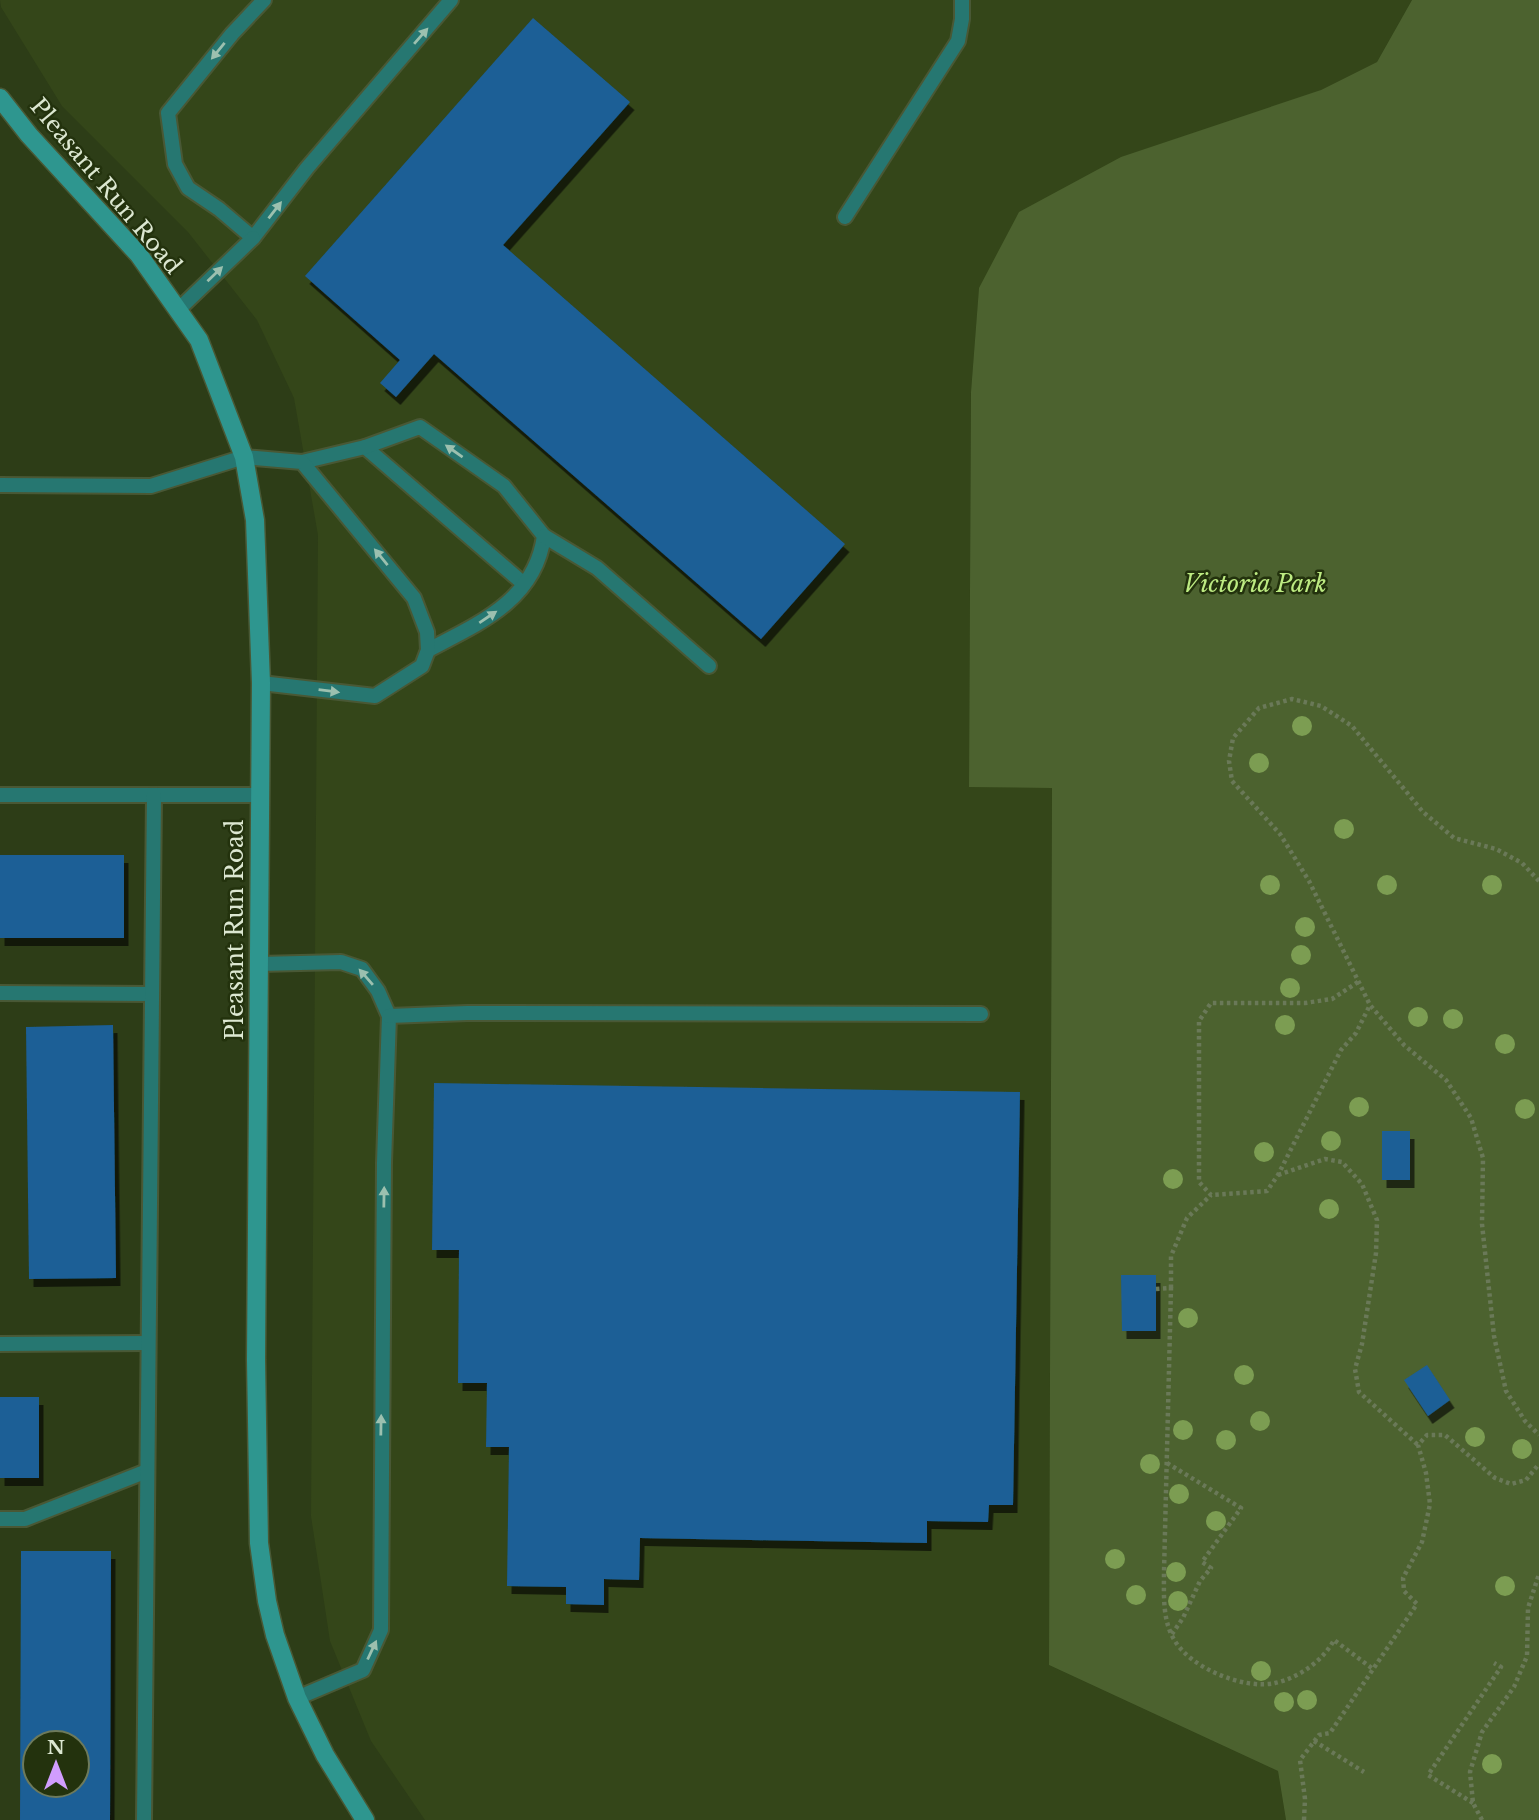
<svg xmlns="http://www.w3.org/2000/svg" width="1539" height="1820" font-family="'Libre Baskerville',serif">
  <style>
    .built { fill: #344619 }
    .park { fill: #4c622f }
    .building { fill: #1b5e96; fill-rule: evenodd; filter: url(#shadow) }
    .lines { fill: none; stroke-linecap: round; stroke-linejoin: round }
    .lane-casing { stroke: #495835; stroke-width: 18 }
    .secondary-casing { stroke: #495835; stroke-width: 21 }
    .path { stroke: #6a7958; stroke-width: 4.5; stroke-dasharray: 3.5 3.5; stroke-linecap: butt }
    .lane { stroke: #267771; stroke-width: 14 }
    .secondary { stroke: #2e968f; stroke-width: 18 }
    .tree { fill: #7c9d52 }
    .oneway { fill: #9cc0af }
    .labels { text-anchor: middle; stroke-width: 5; stroke-linejoin: round; paint-order: stroke }
    .street-label { font-size: 23px; fill: #dce7d1; stroke: #23320d }
    .park-label { font-size: 23px; font-style: italic; fill: #bdeb82; stroke: #23320d }
  </style>
  <defs>
    <filter id="shadow"><feDropShadow dx="4.5" dy="8" stdDeviation="0" flood-color="#0009"/></filter>
  </defs>
  <rect width="100%" height="100%" fill="#2d3d17"/>
  <path class="built" d="M0,0H1412L1377,62L1321,90L979,288L971,392L969,786L1052,787L1049,1665L1278,1771L1286,1820H425L371,1741L330,1641L311,1516L318,535L294,398L257,320L188,232L62,106L1,7Z"/>
  <path class="park" d="M1412,0H1539V1820H1286L1278,1771L1049,1665L1052,788L969,787L971,392L979,288L1019,212L1121,157L1321,90L1377,62Z"/>
  <g class="building">
    <path d="M533,18L630,102L503,245L845,544L761,639L434,354L396,397L380,383L400,360L305,276Z"/>
    <rect x="0" y="855" width="124" height="83"/>
    <path d="M113,1025L116,1278L29,1279L26,1027Z"/>
    <path d="M434,1083L1020,1092L1013,1505H989L988,1522L927,1521V1543L640,1538L639,1580L604,1579V1605L566,1604V1587L507,1586L509,1447H486L487,1383H458L459,1250H432Z"/>
    <rect x="1382" y="1131" width="28" height="49"/>
    <path d="M1121,1275H1156V1331H1122Z"/>
    <path d="M1427,1365L1450,1400L1428,1416L1404,1380Z"/>
    <rect x="0" y="1397" width="39" height="81"/>
    <path d="M21,1551H111L110,1820H20ZM35,1743H77V1785H35Z"/>
  </g>
  <g class="lines">
    <g class="lane-casing">
      <g id="lane">
        <path d="M264,0L232,34L168,113L175,164L188,188L219,209L253,238L307,168L451,0"/>
        <path d="M845,217L958,41L962,19V0"/>
        <path d="M178,310L253,238"/>
        <path d="M365,447L524,584"/>
        <path d="M302,462L365,447L420,427L504,486L544,536C535,600 480,623 428,650"/>
        <path d="M0,485L151,486L244,457L302,462L414,598L427,632L428,650L422,666L375,696L261,683"/>
        <path d="M544,536L597,568L709,666"/>
        <path d="M0,795H260"/>
        <path d="M259,964L341,962L362,969L378,991L389,1016L384,1163L381,1630L363,1670L297,1698"/>
        <path d="M0,993L152,994"/>
        <path d="M389,1016L467,1013L981,1014"/>
        <path d="M0,1344L148,1343"/>
        <path d="M0,1519H25L147,1471"/>
        <path d="M144,1820L154,795"/>
      </g>
    </g>
    <g class="secondary-casing">
      <path id="secondary" d="M0,98L29,135L139,255L199,340L244,457L255,520L261,683L256,1360L259,1543L267,1601L275,1635L297,1698L325,1755L365,1820"/>
    </g>
    <g class="path">
      <path d="M1539,881L1522,863L1496,849L1454,838L1423,812L1352,726L1321,706L1292,699L1259,708L1233,738L1229,761L1232,781L1280,834L1309,881L1370,1005L1404,1045L1446,1080L1471,1118L1483,1158L1482,1224L1494,1336L1506,1391L1525,1421L1539,1435"/>
      <path d="M1358,982L1332,999L1305,1003H1211L1199,1021V1182L1211,1195L1267,1191L1278,1175L1341,1050L1356,1033L1370,1005"/>
      <path d="M1278,1175L1325,1159L1342,1162L1362,1184L1377,1220L1376,1253L1362,1344L1355,1369L1359,1392L1418,1445"/>
      <path d="M1171,1288V1256L1187,1218L1211,1195"/>
      <path d="M1156,1289L1171,1288L1164,1572C1164,1594 1162,1621 1175,1641C1191,1668 1244,1690 1275,1683C1298,1678 1323,1661 1334,1640L1373,1669"/>
      <path d="M1167,1463L1241,1508L1202,1562L1211,1568L1200,1581L1183,1618L1172,1634"/>
      <path d="M1314,1741L1364,1772"/>
      <path d="M1473,1803L1428,1775L1501,1667L1494,1663"/>
      <path d="M1304,1820L1305,1799L1300,1760L1319,1735L1330,1733L1417,1604L1404,1591L1403,1578L1422,1542L1430,1504L1426,1473L1418,1445L1427,1435H1445L1495,1478L1511,1484L1526,1480L1539,1464"/>
      <path d="M1482,1820L1473,1803L1470,1772L1482,1732L1514,1687L1527,1656L1528,1608L1539,1574"/>
    </g>
    <use href="#lane" class="lane"/>
    <use href="#secondary" class="secondary"/>
  </g>
  <g class="tree">
    <circle cx="1302" cy="726" r="10"/>
    <circle cx="1259" cy="763" r="10"/>
    <circle cx="1344" cy="829" r="10"/>
    <circle cx="1270" cy="885" r="10"/>
    <circle cx="1387" cy="885" r="10"/>
    <circle cx="1492" cy="885" r="10"/>
    <circle cx="1305" cy="927" r="10"/>
    <circle cx="1301" cy="955" r="10"/>
    <circle cx="1290" cy="988" r="10"/>
    <circle cx="1418" cy="1017" r="10"/>
    <circle cx="1453" cy="1019" r="10"/>
    <circle cx="1285" cy="1025" r="10"/>
    <circle cx="1505" cy="1044" r="10"/>
    <circle cx="1359" cy="1107" r="10"/>
    <circle cx="1525" cy="1109" r="10"/>
    <circle cx="1331" cy="1141" r="10"/>
    <circle cx="1264" cy="1152" r="10"/>
    <circle cx="1173" cy="1179" r="10"/>
    <circle cx="1329" cy="1209" r="10"/>
    <circle cx="1188" cy="1318" r="10"/>
    <circle cx="1244" cy="1375" r="10"/>
    <circle cx="1260" cy="1421" r="10"/>
    <circle cx="1183" cy="1430" r="10"/>
    <circle cx="1475" cy="1437" r="10"/>
    <circle cx="1226" cy="1440" r="10"/>
    <circle cx="1522" cy="1449" r="10"/>
    <circle cx="1150" cy="1464" r="10"/>
    <circle cx="1179" cy="1494" r="10"/>
    <circle cx="1216" cy="1521" r="10"/>
    <circle cx="1115" cy="1559" r="10"/>
    <circle cx="1176" cy="1572" r="10"/>
    <circle cx="1505" cy="1586" r="10"/>
    <circle cx="1136" cy="1595" r="10"/>
    <circle cx="1178" cy="1601" r="10"/>
    <circle cx="1261" cy="1671" r="10"/>
    <circle cx="1307" cy="1700" r="10"/>
    <circle cx="1284" cy="1702" r="10"/>
    <circle cx="1492" cy="1764" r="10"/>
  </g>
  <defs><path id="oneway-solid" d="M-6-.8H1V-3.2L6.5 0L1 3.2V.8H-6Z" transform="scale(1.75)"/></defs>
  <g class="oneway">
    <use href="#oneway-solid" transform="translate(421 36) rotate(-49)"/>
    <use href="#oneway-solid" transform="translate(218 51) rotate(129)"/>
    <use href="#oneway-solid" transform="translate(275 210) rotate(-52)"/>
    <use href="#oneway-solid" transform="translate(215 274) rotate(-44)"/>
    <use href="#oneway-solid" transform="translate(454 451) rotate(-145)"/>
    <use href="#oneway-solid" transform="translate(381 557) rotate(-129)"/>
    <use href="#oneway-solid" transform="translate(488 617) rotate(-34)"/>
    <use href="#oneway-solid" transform="translate(329 691) rotate(7)"/>
    <use href="#oneway-solid" transform="translate(366 977) rotate(-131)"/>
    <use href="#oneway-solid" transform="translate(384 1197) rotate(-89)"/>
    <use href="#oneway-solid" transform="translate(381 1425) rotate(-89)"/>
    <use href="#oneway-solid" transform="translate(372 1650) rotate(-65)"/>
  </g>
  <g class="labels">
    <g class="street-label">
      <text transform="translate(106 186) rotate(50)" y="8">Pleasant Run Road</text>
      <text transform="translate(235 930) rotate(-90)" y="8">Pleasant Run Road</text>
    </g>
    <g class="park-label">
      <text x="1255" y="592">Victoria Park</text>
    </g>
  </g>
  <g transform="translate(56 1764)"><circle r="33" fill="#23320d" stroke="#6d7a5b" stroke-width="2"/>
  <path d="M0-5L12 26L0 18L-12 26Z" fill="#d19dfe"/>
  <text y="-10" font-size="19" font-weight="bold" text-anchor="middle" fill="#dce7d1">N</text>
  </g>
</svg>
